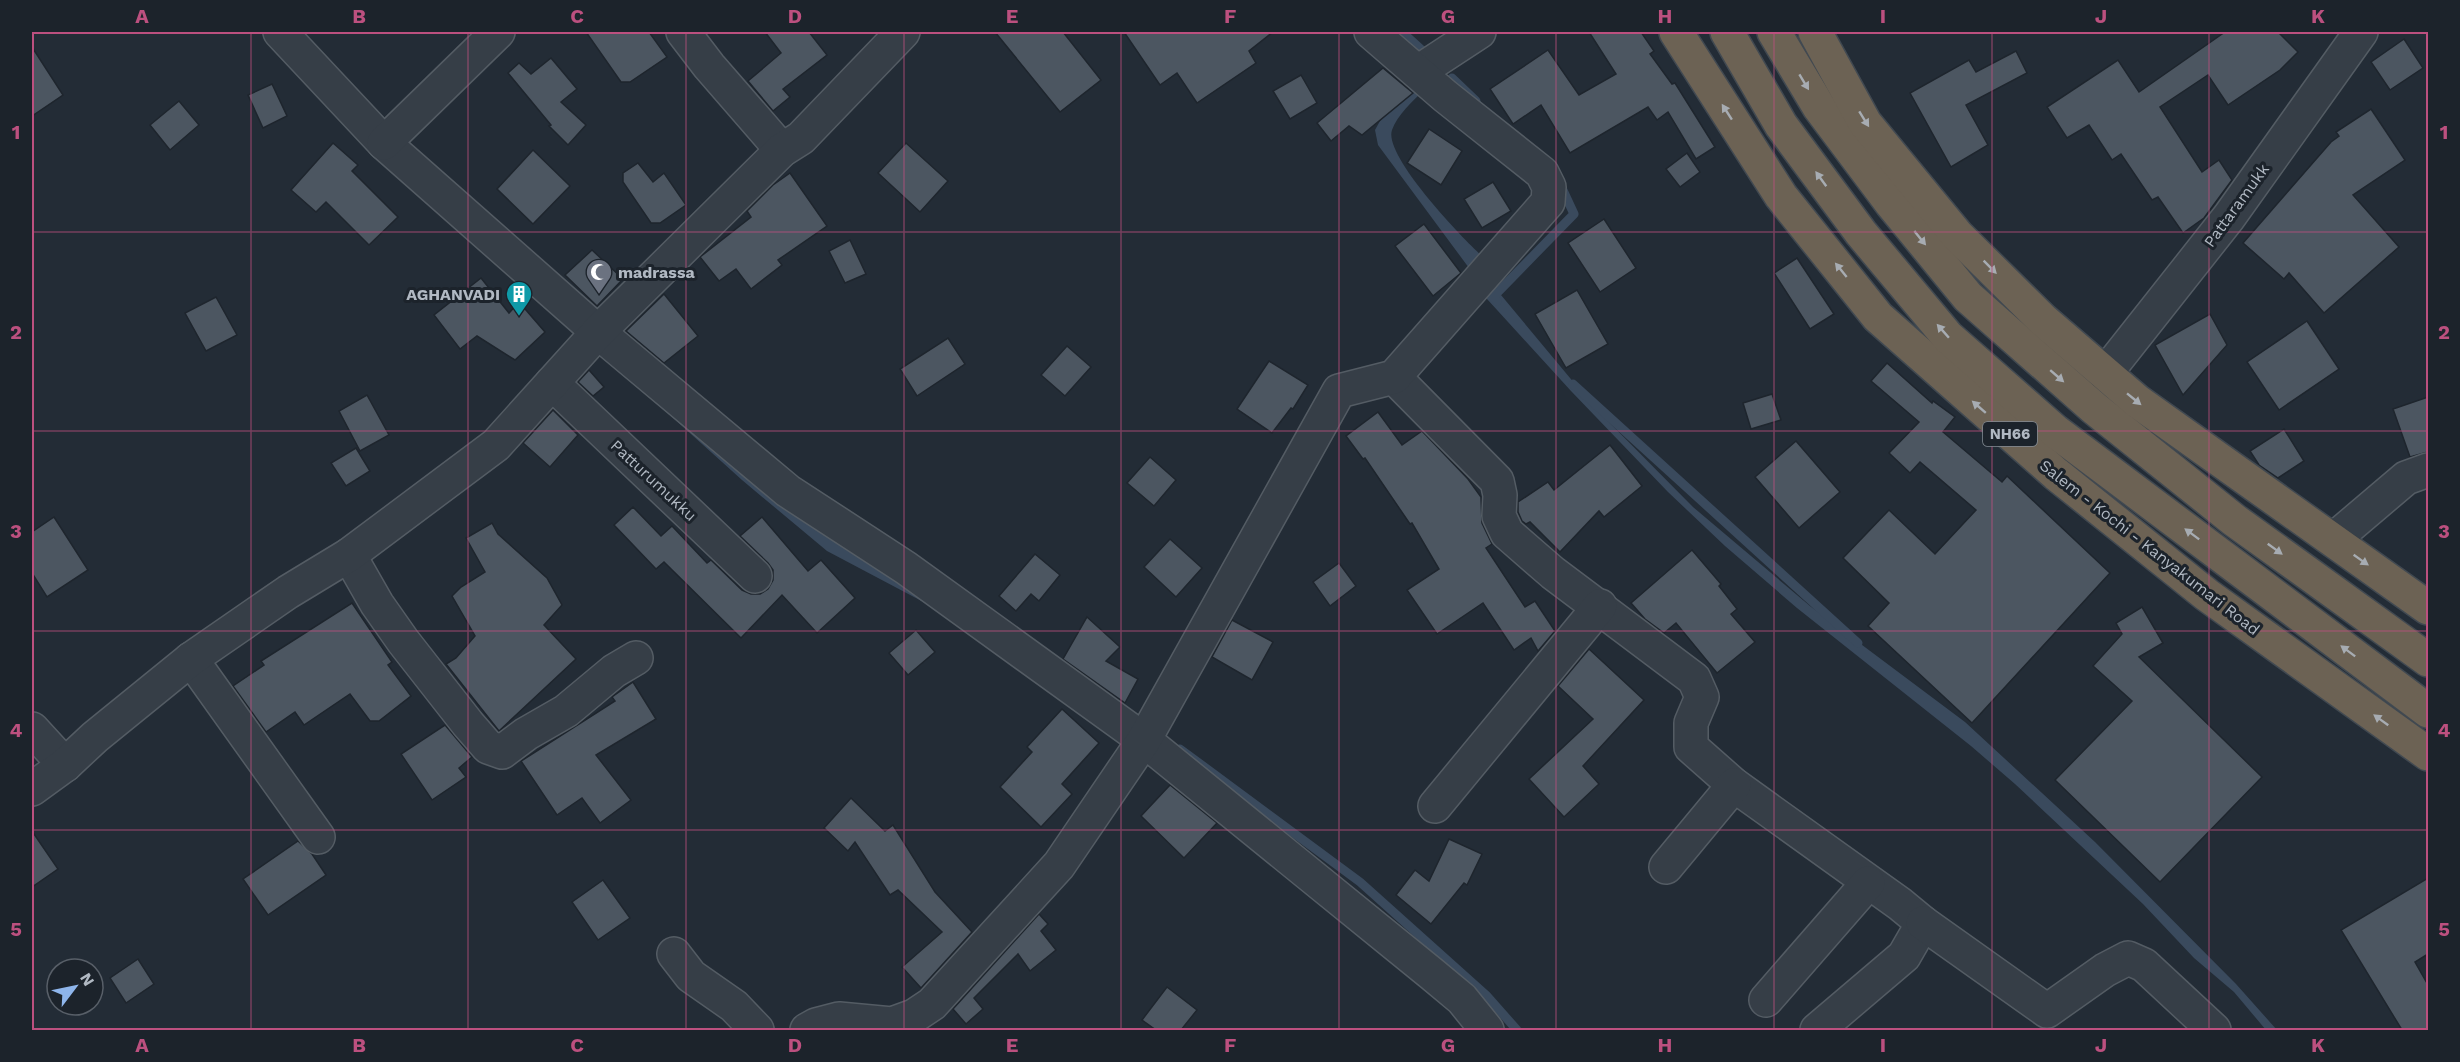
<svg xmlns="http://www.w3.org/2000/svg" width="2460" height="1062" font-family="'Work Sans',sans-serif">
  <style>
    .water { fill: #3a4a5d }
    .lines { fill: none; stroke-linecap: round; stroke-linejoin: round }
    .stream { stroke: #3a4a5d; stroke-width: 9 }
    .building { fill: #4c5661; stroke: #1e252d; stroke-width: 1.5 }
    .minor-casing { stroke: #545c64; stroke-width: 36 }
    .highway-casing { stroke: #414951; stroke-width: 36 }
    .minor { stroke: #363e47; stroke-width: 33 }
    .highway { stroke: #6c6254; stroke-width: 33 }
    .oneway { fill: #a7acb2 }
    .grid { fill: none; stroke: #bc507f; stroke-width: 1.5; stroke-opacity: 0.55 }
    .labels { text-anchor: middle; stroke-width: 6; stroke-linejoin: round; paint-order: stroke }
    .shield { fill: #1c232b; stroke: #848c95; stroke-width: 1.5 }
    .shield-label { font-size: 15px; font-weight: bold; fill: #b1b9c3 }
    .street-label { font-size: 16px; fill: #b1b9c3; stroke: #1c232b }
    .poi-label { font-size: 16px; font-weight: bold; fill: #b1b9c3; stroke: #1c232b; text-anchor: start }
    .neatline { fill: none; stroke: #bc507f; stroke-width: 2 }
    .grid-label { font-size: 20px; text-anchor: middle; font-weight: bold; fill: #bc507f }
  </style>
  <rect width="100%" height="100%" fill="#232c36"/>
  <g class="water">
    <path d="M1415,83L1424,90C1413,101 1397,115 1392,130C1383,155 1461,237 1481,255L1469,268L1378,145L1375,130L1380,121Z"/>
    <path d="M1488,276L1501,295L1595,408L1693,507L1810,606L1965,722L2095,842L2236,984L2277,1030H2266L2234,992L2194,958L2143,904L2015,784L1971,746L1797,608L1725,546L1668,492L1571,391L1477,288Z"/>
    <path d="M601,353L795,512L931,606L827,551L742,480Z"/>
  </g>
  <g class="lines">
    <g class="stream">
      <path d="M1402,32L1424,52"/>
      <path d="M1452,78L1476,101"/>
      <path d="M1497,301L1493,297L1574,214L1561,186"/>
      <path d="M1573,384L1858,643"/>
      <path d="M1180,749L1360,882L1486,995L1517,1030"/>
    </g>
  </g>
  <g class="building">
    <path d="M586,32H649L667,57L630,82H621Z"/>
    <path d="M765,32H809L827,55L783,89L790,97L773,111L748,81L781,53Z"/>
    <path d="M995,32H1063L1101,80L1060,112Z"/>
    <path d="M1124,32H1273L1249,51L1256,63L1197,103L1177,73L1160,85Z"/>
    <path d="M1589,32H1641L1654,51L1650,54L1672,84L1675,83L1715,147L1696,159L1668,112L1657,120L1648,107L1570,153L1541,105L1513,124L1490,89L1548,50L1579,95L1616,74Z"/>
    <path d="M2225,32H2278L2298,52L2280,70L2228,105L2208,75L2160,107L2202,172L2219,160L2232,180L2204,218L2183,233L2158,197L2152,200L2121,154L2112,160L2089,125L2067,138L2047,107L2118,60L2139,92Z"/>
    <path d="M2404,39L2423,68L2390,90L2371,62Z"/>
    <path d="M32,47L63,95L32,116Z"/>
    <path d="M2016,51L2027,73L1966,105L1988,145L1951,167L1910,93L1969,60L1976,72Z"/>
    <path d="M551,58L577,89L561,102L586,125L568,145L549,126L551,125L508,73L519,63L531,74Z"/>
    <path d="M1383,68L1413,93L1362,135L1349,126L1331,141L1317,123Z"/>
    <path d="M1301,75L1317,103L1290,119L1273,91Z"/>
    <path d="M272,84L287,116L263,128L248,95Z"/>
    <path d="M179,101L199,125L170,150L150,125Z"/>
    <path d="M2371,109L2405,160L2353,195L2399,247L2324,313L2289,273L2284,279L2243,243L2331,142L2339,136L2336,132Z"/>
    <path d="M1429,129L1462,151L1441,185L1407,163Z"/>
    <path d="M333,143L358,165L352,171L398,217L369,245L326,202L316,212L291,190Z"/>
    <path d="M906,143L948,181L920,212L878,173Z"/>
    <path d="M533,150L570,186L533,224L497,189Z"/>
    <path d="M1687,153L1700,172L1680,187L1666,169Z"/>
    <path d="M638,163L653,182L664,173L686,205L660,223H651L623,182V173Z"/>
    <path d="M790,173L827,226L778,260L782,265L751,289L736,269L719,281L700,257L751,217L747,211L773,185Z"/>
    <path d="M1493,182L1511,211L1482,228L1464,199Z"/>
    <path d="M1604,219L1636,268L1600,292L1568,243Z"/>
    <path d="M1424,224L1461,273L1433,296L1395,246Z"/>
    <path d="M850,240L866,274L845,283L829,251Z"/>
    <path d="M592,250L623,279L597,306L565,275Z"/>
    <path d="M1797,258L1834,314L1810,329L1774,273Z"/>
    <path d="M481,278L509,313L519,302L545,332L515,360L477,336L460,349L434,315Z"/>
    <path d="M1577,290L1608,344L1566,368L1535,314Z"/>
    <path d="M664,294L698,336L664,363L626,331Z"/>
    <path d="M216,297L237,335L206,351L185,313Z"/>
    <path d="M2210,314L2227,345L2183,395L2155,345Z"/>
    <path d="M2307,321L2339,369L2279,410L2247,362Z"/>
    <path d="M948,338L965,364L917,396L900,369Z"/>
    <path d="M1067,346L1091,367L1065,396L1041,375Z"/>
    <path d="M1269,361L1308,385L1293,409L1291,408L1272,433L1237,409Z"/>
    <path d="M1887,363L1932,403L1933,401L1955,417L1943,432L2002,482L2007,476L2110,573L1972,723L1868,626L1889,603L1843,558L1889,510L1935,554L1976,510L1920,462L1910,473L1889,453L1919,422L1871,381Z"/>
    <path d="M589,370L604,387L593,396L578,382Z"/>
    <path d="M1772,394L1781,420L1751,429L1743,403Z"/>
    <path d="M367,395L389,435L360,451L339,411Z"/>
    <path d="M2428,397V452L2410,457L2393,409Z"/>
    <path d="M553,410L578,435L550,467L523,443Z"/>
    <path d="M1378,412L1402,445L1422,431L1468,479L1481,497L1482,523L1492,544L1486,548L1525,607L1535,601L1555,631L1538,651L1531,638L1514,650L1483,603L1437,634L1407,590L1439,569L1412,523L1410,524L1365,458L1363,459L1346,436Z"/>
    <path d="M2284,429L2304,461L2278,478L2259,465L2250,451Z"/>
    <path d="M1796,441L1840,492L1799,528L1755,477Z"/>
    <path d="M1610,445L1642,486L1604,517L1599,511L1560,552L1530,522L1526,524L1522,521L1518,512V502L1548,482L1554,490Z"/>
    <path d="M356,448L370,471L346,486L331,463Z"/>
    <path d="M1150,457L1176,480L1154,506L1127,483Z"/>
    <path d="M633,507L661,536L672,526L707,563L711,560L742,590L751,594H760L768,589L773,580V570L768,563L740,536L762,517L808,571L821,560L855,598L817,633L782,595L741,638L664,562L656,569L614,525Z"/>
    <path d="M54,517L88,570L47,597L32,573V532Z"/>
    <path d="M492,523L498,534L547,578L562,605L544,625L576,659L499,731L446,664L456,658L475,636L452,596L461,587L485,572L466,538Z"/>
    <path d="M1170,539L1202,568L1176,597L1144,567Z"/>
    <path d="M1692,550L1721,584L1719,586L1737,609L1731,614L1755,642L1717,673L1676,623L1664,633L1645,619L1631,603Z"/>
    <path d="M1035,554L1060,575L1039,601L1031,594L1016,611L999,596Z"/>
    <path d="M1339,563L1356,586L1330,606L1313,582Z"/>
    <path d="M352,603L392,662L388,665L411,696L379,721H370L350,694L304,725L295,712L266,732L233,686L264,665L261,661Z"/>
    <path d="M2142,607L2163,643L2139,657L2262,777L2160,882L2055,780L2132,701L2093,666L2122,634L2116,623Z"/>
    <path d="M1087,617L1120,647L1106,661L1138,679L1125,703L1063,659Z"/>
    <path d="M1232,620L1273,642L1252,680L1212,657Z"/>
    <path d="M916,630L935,652L908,675L889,653Z"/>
    <path d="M1589,649L1644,700L1583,766L1599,784L1564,817L1529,779L1593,719L1558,686Z"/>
    <path d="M633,682L656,719L596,755L631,800L600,823L582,798L557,815L521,761L615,701L612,697Z"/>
    <path d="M1062,709L1099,743L1062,784L1072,794L1041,827L1000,787L1032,752L1027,747Z"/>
    <path d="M445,725L472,757L459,768L466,777L432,800L401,754Z"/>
    <path d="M1170,785L1217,823L1184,858L1141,816Z"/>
    <path d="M851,798L885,831L893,825L935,892L972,932L921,988L902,967L942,932L898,890L890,895L855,842L848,851L824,828Z"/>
    <path d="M32,831L58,869L32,887Z"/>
    <path d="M1449,839L1482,854L1467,885L1464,883L1431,924L1396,895L1415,870L1429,881Z"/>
    <path d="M298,841L312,854L326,875L268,915L243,879Z"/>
    <path d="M2428,878V954L2415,962L2428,985V1030H2402L2341,930Z"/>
    <path d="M603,880L630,918L598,940L572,902Z"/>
    <path d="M1039,914L1048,924L1041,931L1056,950L1030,971L1018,954L974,998L983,1009L966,1024L953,1009Z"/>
    <path d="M138,959L154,984L126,1003L110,978Z"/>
    <path d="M1167,987L1197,1010L1181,1030H1156L1142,1020Z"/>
  </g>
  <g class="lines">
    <g class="minor-casing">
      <g id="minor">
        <path d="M280,32L384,143L598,332L788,491L906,568L1144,740L1432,974L1462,999L1487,1030"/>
        <path d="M683,32L709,66L782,150"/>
        <path d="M1418,72L1479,32"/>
        <path d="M384,143L498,32"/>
        <path d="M2105,374L2229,217L2361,32"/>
        <path d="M1394,377L1497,481L1500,495L1499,516L1507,533L1553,573L1694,679L1702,697L1691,723V747L1734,785L1900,904L1923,923L1904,956L1817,1030"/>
        <path d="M552,383L755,576"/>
        <path d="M2333,540L2406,478L2428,470"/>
        <path d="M349,555L377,604L403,641L468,724L488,747L502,752L526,734L566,711L614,671L636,658"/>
        <path d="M191,659L318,837"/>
        <path d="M32,729L65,765"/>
        <path d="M32,789L65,765L95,737L191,659L288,592L349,555L496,445L598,332L782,150L801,138L903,32"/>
        <path d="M1435,806L1600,606"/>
        <path d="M1666,867L1734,785"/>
        <path d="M1923,923L2047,1011L2105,970L2128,958L2144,965L2214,1030"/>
        <path d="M674,954L691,976L734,1006L757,1030"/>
        <path d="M1766,1000L1868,883"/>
        <path d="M807,1030L816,1025L839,1019L892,1024L914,1016L932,1004L1059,865L1144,740L1339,391L1394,377L1548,202L1549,187L1542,173L1445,96L1371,32"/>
      </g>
    </g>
    <g class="highway-casing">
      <g id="highway">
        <path d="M1676,32L1781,196L1878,317L2056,474L2207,595L2428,754"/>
        <path d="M1727,32L1781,125L1861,233L1948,337L2055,431L2428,711"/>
        <path d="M1774,32L1819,107L1891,203L1968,297L2094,408L2234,520L2428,660"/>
        <path d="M1815,32L1865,123L1957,235L2043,320L2137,401L2428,608"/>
      </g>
    </g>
    <use href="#minor" class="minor"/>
    <use href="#highway" class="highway"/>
  </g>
  <defs><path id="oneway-solid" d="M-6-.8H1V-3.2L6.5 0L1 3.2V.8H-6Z" transform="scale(1.5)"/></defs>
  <g class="oneway">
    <use href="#oneway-solid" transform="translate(1804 82) rotate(59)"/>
    <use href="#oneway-solid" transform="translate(1727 112) rotate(-123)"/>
    <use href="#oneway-solid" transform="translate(1864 119) rotate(58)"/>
    <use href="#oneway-solid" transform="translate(1821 179) rotate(-126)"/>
    <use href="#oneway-solid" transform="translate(1920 238) rotate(51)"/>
    <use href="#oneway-solid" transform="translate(1990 267) rotate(45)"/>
    <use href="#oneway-solid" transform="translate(1841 270) rotate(-129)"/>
    <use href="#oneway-solid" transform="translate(1943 331) rotate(-131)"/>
    <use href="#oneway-solid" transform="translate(2057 376) rotate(41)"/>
    <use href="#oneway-solid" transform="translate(2134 399) rotate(39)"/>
    <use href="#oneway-solid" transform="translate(1979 407) rotate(-139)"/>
    <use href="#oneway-solid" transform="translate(2192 534) rotate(-143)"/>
    <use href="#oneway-solid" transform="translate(2275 549) rotate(36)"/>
    <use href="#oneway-solid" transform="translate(2361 560) rotate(35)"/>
    <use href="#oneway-solid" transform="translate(2348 651) rotate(-143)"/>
    <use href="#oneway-solid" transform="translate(2381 720) rotate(-144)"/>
  </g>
  <path class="grid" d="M251,32V1030M468,32V1030M686,32V1030M904,32V1030M1121,32V1030M1339,32V1030M1556,32V1030M1774,32V1030M1992,32V1030M2209,32V1030M32,232H2428M32,431H2428M32,631H2428M32,830H2428"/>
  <defs>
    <g id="mosque-pin" transform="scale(1.35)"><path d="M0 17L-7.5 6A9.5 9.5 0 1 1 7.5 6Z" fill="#6b7280" stroke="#1c232b"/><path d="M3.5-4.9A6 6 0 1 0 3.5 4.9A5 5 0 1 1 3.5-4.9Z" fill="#fff"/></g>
    <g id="building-pin" transform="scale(1.35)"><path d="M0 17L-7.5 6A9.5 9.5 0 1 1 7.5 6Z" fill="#0f9aa8" stroke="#1c232b"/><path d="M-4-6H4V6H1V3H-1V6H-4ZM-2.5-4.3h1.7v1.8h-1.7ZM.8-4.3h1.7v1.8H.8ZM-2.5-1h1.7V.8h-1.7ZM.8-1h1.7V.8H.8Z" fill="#fff"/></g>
  </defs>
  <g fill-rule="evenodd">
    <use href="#mosque-pin" x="599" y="272"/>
    <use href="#building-pin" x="519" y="294"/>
  </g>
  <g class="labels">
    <rect class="shield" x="1983" y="422" width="54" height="24" rx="4.5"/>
    <g class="shield-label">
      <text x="2010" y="439">NH66</text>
    </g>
    <g class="street-label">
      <text transform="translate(2236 205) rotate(-54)" y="6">Pattaramukk</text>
      <text transform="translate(654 480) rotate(43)" y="6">Patturumukku</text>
      <text transform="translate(2150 547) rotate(38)" y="6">Salem - Kochi - Kanyakumari Road</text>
    </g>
    <g class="poi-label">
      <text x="618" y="278">madrassa</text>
      <text x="500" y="300" text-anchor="end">AGHANVADI</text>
    </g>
  </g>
  <rect width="2460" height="1062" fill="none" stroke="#1c232b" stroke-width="66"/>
  <g transform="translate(75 987) rotate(58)"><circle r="28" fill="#1c232b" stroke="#585f68" stroke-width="1.5"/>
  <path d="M0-4.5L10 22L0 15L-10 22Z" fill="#8eb5eb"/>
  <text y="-9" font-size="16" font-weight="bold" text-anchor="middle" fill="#b1b9c3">N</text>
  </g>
  <rect x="33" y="33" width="2394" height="996" class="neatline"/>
  <g class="grid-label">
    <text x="142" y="23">A</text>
    <text x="359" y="23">B</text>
    <text x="577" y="23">C</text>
    <text x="795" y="23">D</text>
    <text x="1012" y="23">E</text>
    <text x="1230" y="23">F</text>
    <text x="1448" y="23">G</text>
    <text x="1665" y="23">H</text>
    <text x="1883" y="23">I</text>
    <text x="2101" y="23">J</text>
    <text x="2318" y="23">K</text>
    <text x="16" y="139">1</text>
    <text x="2444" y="139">1</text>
    <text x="16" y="339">2</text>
    <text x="2444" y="339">2</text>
    <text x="16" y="538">3</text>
    <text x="2444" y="538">3</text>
    <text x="16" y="737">4</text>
    <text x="2444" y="737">4</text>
    <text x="16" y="936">5</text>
    <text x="2444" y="936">5</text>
    <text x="142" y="1052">A</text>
    <text x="359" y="1052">B</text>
    <text x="577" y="1052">C</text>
    <text x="795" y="1052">D</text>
    <text x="1012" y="1052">E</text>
    <text x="1230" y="1052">F</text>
    <text x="1448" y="1052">G</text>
    <text x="1665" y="1052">H</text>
    <text x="1883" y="1052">I</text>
    <text x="2101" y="1052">J</text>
    <text x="2318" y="1052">K</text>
  </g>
</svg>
